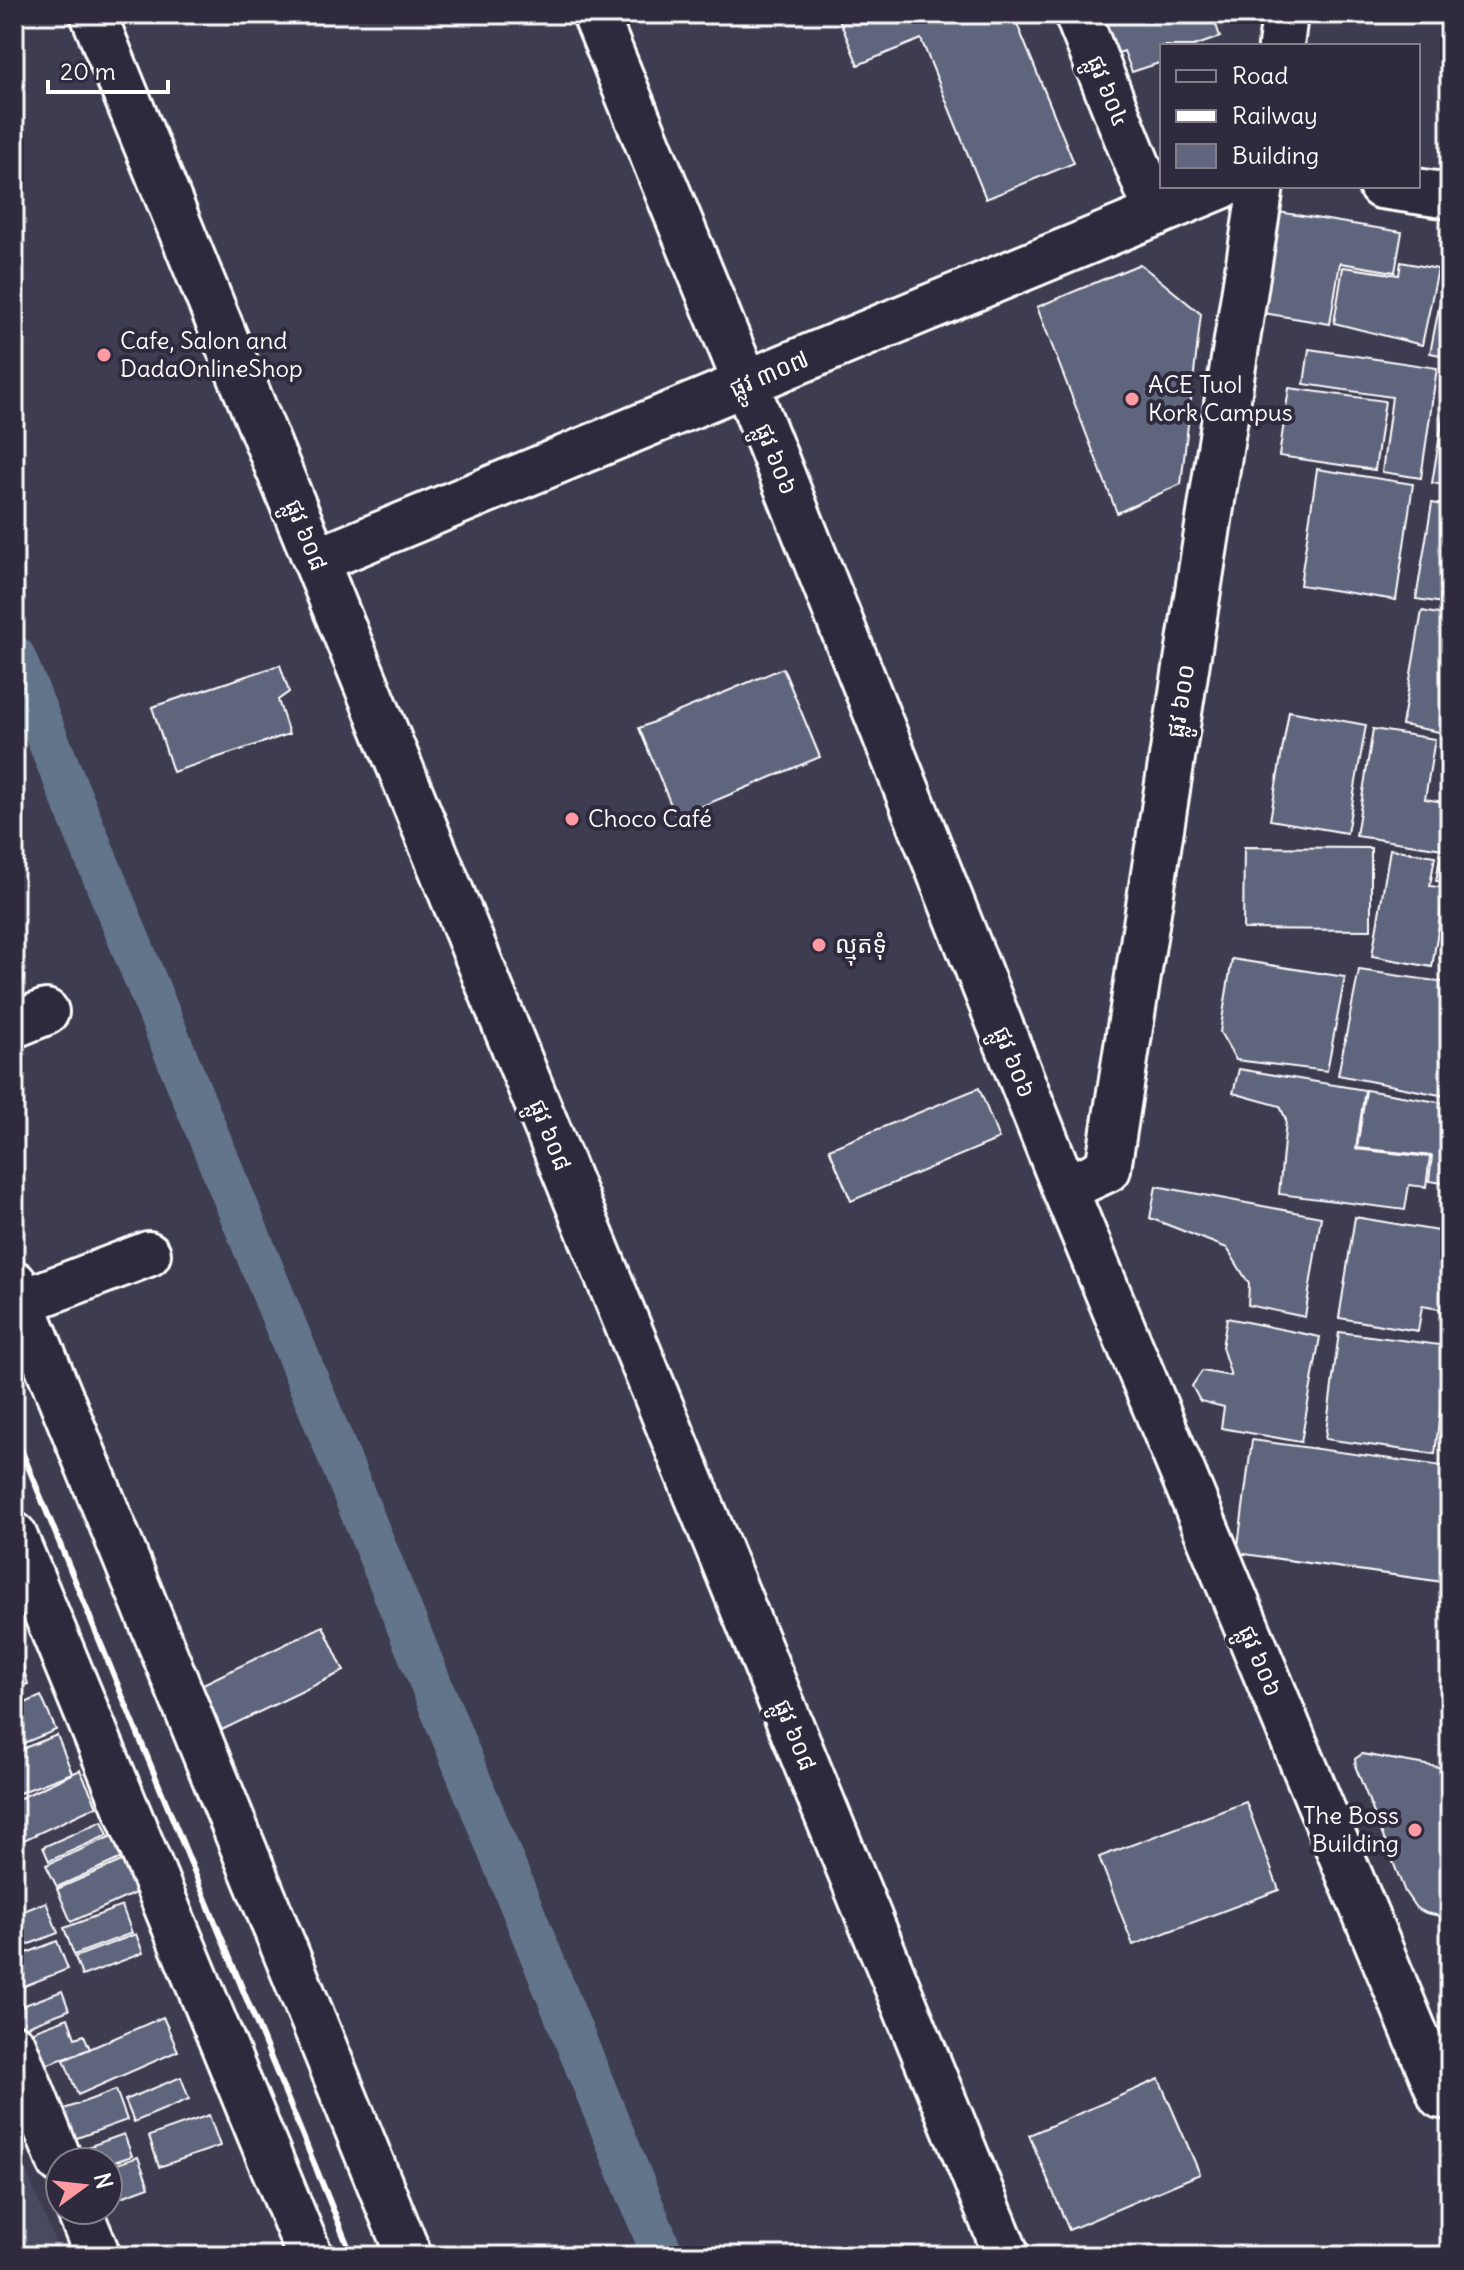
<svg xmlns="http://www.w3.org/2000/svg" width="1464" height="2270" font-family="Delius,'Noto Sans Khmer',sans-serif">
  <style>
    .built { fill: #48485e }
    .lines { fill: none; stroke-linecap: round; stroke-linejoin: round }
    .canal { stroke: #64758b; stroke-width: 42 }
    .building { fill: #61657e; stroke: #fff; stroke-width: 2 }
    .minor-casing { stroke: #fff; stroke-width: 50 }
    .minor { stroke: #2f2a3d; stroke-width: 44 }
    .rail { stroke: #fff; stroke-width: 6 }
    .poi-dot { fill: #ff9aa2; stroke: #2f2a3d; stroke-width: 3 }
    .labels { text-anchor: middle; stroke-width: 8; stroke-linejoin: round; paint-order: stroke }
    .street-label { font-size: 24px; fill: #fff; stroke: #2f2a3d }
    .poi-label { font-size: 24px; fill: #fff; stroke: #2f2a3d; text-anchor: start }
  </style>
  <rect width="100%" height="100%" fill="#3e3c50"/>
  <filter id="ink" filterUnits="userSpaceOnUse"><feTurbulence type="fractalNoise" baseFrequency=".0125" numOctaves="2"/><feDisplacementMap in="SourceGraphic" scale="16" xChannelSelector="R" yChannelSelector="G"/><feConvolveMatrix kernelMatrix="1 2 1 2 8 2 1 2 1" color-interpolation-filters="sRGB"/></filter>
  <g filter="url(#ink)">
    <path class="built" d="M14,2141L61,2256H14Z"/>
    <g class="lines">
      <path class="canal" d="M14,656L663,2256"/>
    </g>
    <g class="building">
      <path d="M837,14H1013L1074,163L986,199L921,39L858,65Z"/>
      <path d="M1096,14H1216L1213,15L1220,37L1194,46H1162V71L1159,63L1132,72L1124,51L1116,54Z"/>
      <path d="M1278,212L1402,232L1395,272L1340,263L1330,324L1263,313Z"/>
      <path d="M1449,257H1450V357L1430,353Z"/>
      <path d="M1401,262L1438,269L1422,345L1334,323L1343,267L1399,275Z"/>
      <path d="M1140,264L1201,314L1181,484L1117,513L1037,307Z"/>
      <path d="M1309,349L1437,368L1421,478L1382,472L1392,397L1304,384Z"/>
      <path d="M1450,374V486L1432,483Z"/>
      <path d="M1289,388L1385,401L1375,470L1279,456Z"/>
      <path d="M1317,469L1413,484L1396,600L1300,585Z"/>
      <path d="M1432,503L1450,506V604L1416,599Z"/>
      <path d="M1422,611L1450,616V734L1402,725Z"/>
      <path d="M280,665L289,692L278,700L289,734L173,772L152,707Z"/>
      <path d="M783,668L820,757L676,817L639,728Z"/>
      <path d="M1289,711L1366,725L1347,833L1270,820Z"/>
      <path d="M1373,729L1435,739L1425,799L1450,803V850L1356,836Z"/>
      <path d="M1244,847L1371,848V930L1243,929Z"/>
      <path d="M1390,849L1435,856L1430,886L1445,888L1432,967L1372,956Z"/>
      <path d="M1440,857L1450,859V883L1436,881Z"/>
      <path d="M1450,904V961L1440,959Z"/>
      <path d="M1232,959L1345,977L1327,1071L1236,1060L1220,1032Z"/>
      <path d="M1359,970L1450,983V1097L1338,1075Z"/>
      <path d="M1239,1069L1365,1090L1356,1149L1430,1157L1426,1187L1409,1185L1405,1210L1279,1194L1286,1120L1280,1106L1233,1093Z"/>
      <path d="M979,1088L999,1139L851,1201L829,1149Z"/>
      <path d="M1366,1090L1450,1104V1184L1429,1181L1432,1156L1357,1148Z"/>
      <path d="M1156,1186L1321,1217L1305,1317L1248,1305L1249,1284L1227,1248L1150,1218Z"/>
      <path d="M1355,1217L1450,1233V1311L1422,1306L1418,1331L1339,1318Z"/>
      <path d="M1227,1318L1320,1337L1301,1442L1221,1428L1224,1407L1200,1401L1192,1386L1202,1371L1231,1376L1222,1347Z"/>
      <path d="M1339,1332L1448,1346L1435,1454L1325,1439Z"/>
      <path d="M1252,1440L1450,1467V1583L1237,1553Z"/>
      <path d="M323,1626L344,1671L222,1730L201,1685Z"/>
      <path d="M21,1660L28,1684L14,1688V1662Z"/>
      <path d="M41,1696L56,1730L14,1747V1708Z"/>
      <path d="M57,1735L72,1773L14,1795V1752Z"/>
      <path d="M1362,1754L1450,1769V1918L1426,1913L1416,1908L1405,1892L1356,1768L1355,1759Z"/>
      <path d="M80,1770L97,1806L24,1840L14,1818V1801Z"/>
      <path d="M1246,1802L1279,1890L1133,1945L1099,1857Z"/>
      <path d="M102,1821L108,1835L49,1861L43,1847Z"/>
      <path d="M114,1835L124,1857L57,1887L46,1865Z"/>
      <path d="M126,1859L140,1891L71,1922L57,1889Z"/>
      <path d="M46,1902L58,1933L14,1950V1915Z"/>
      <path d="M122,1906L132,1933L74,1955L64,1928Z"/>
      <path d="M136,1934L143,1953L82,1976L75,1957Z"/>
      <path d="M57,1941L68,1969L14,1990V1958Z"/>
      <path d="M62,1991L69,2010L14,2031V2009Z"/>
      <path d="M163,2017L178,2051L78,2095L64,2060Z"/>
      <path d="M68,2018L75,2038L84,2035L90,2049L26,2072L14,2038Z"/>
      <path d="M181,2077L189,2099L134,2122L125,2100Z"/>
      <path d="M1159,2079L1200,2174L1069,2230L1029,2135Z"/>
      <path d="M116,2090L127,2120L55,2146L45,2116Z"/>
      <path d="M209,2115L220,2146L159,2167L149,2136Z"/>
      <path d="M124,2134L132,2156L108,2164V2162H64L62,2156Z"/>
      <path d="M138,2157L149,2187L108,2202V2167Z"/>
    </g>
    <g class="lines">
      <g class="minor-casing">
        <g id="minor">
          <path d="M93,14L1007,2256"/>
          <path d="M595,14L746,384L1065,1189L1441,2096L1450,2097"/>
          <path d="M1077,14L1157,213"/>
          <path d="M1281,46L1285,14"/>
          <path d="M1381,186L1450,196"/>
          <path d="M316,561L1222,186"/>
          <path d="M14,1025L46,1012"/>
          <path d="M1065,1189L1108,1169L1261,186"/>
          <path d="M14,1283L409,2256"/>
          <path d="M22,1302L148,1254"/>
          <path d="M14,1535L310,2256"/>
          <path d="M14,2047L60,2162"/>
          <path d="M79,2210L98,2256"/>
        </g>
      </g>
      <use href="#minor" class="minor"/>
      <path class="rail" d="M14,1432L352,2256"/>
    </g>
  </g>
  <g class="poi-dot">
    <circle cx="104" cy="355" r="8"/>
    <circle cx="1132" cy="399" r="8"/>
    <circle cx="572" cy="819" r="8"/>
    <circle cx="819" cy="945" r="8"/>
    <circle cx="1415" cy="1830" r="8"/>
  </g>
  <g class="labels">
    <g class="street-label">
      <text transform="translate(1108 91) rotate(68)" y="8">ផ្លូវ ៦០៤</text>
      <text transform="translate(769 374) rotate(-23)" y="8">ផ្លូវ ៣០៧</text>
      <text transform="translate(776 459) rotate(68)" y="8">ផ្លូវ ៦០៦</text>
      <text transform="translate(306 535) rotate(68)" y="8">ផ្លូវ ៦០៨</text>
      <text transform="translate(1181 701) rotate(-81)" y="8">ផ្លូវ ៦០០</text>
      <text transform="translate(1014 1062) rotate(68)" y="8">ផ្លូវ ៦០៦</text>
      <text transform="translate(550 1135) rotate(68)" y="8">ផ្លូវ ៦០៨</text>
      <text transform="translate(1260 1661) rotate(67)" y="8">ផ្លូវ ៦០៦</text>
      <text transform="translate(795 1735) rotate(68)" y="8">ផ្លូវ ៦០៨</text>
    </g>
    <g class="poi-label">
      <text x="120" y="349">Cafe, Salon and<tspan x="120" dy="28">DadaOnlineShop</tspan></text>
      <text x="1148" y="393">ACE Tuol<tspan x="1148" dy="28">Kork Campus</tspan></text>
      <text x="588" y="827">Choco Café</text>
      <text x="835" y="953">ល្មុតទុំ</text>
      <text x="1399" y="1824" text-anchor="end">The Boss<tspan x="1399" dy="28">Building</tspan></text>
    </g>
  </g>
  <rect width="1464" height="2270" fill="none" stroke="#2f2a3d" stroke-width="48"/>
  <rect x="24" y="24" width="1416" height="2222" fill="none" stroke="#fff" stroke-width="3" filter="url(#ink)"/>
  <rect x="1160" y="44" width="260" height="144" fill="#2f2a3d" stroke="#827f8b" stroke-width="2"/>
  <rect x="1176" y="70" width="40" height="12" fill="#2f2a3d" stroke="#827f8b" stroke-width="2"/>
  <text x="1232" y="84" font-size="24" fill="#ffffff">Road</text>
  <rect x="1176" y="110" width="40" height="12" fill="#ffffff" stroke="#827f8b" stroke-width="2"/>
  <text x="1232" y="124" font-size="24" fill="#ffffff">Railway</text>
  <rect x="1176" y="144" width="40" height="24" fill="#61657e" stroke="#827f8b" stroke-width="2"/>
  <text x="1232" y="164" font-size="24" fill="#ffffff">Building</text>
  <g transform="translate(84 2186) rotate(75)"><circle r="38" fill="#2f2a3d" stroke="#827f8b" stroke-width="2"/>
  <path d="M0-6L14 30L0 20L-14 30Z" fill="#ff9aa2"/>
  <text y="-12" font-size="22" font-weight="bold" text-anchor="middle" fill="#ffffff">N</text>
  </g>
  <path d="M48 80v12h120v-12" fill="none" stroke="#ffffff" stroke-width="4"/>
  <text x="60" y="80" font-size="24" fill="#ffffff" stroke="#2f2a3d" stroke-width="6" paint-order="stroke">20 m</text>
</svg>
